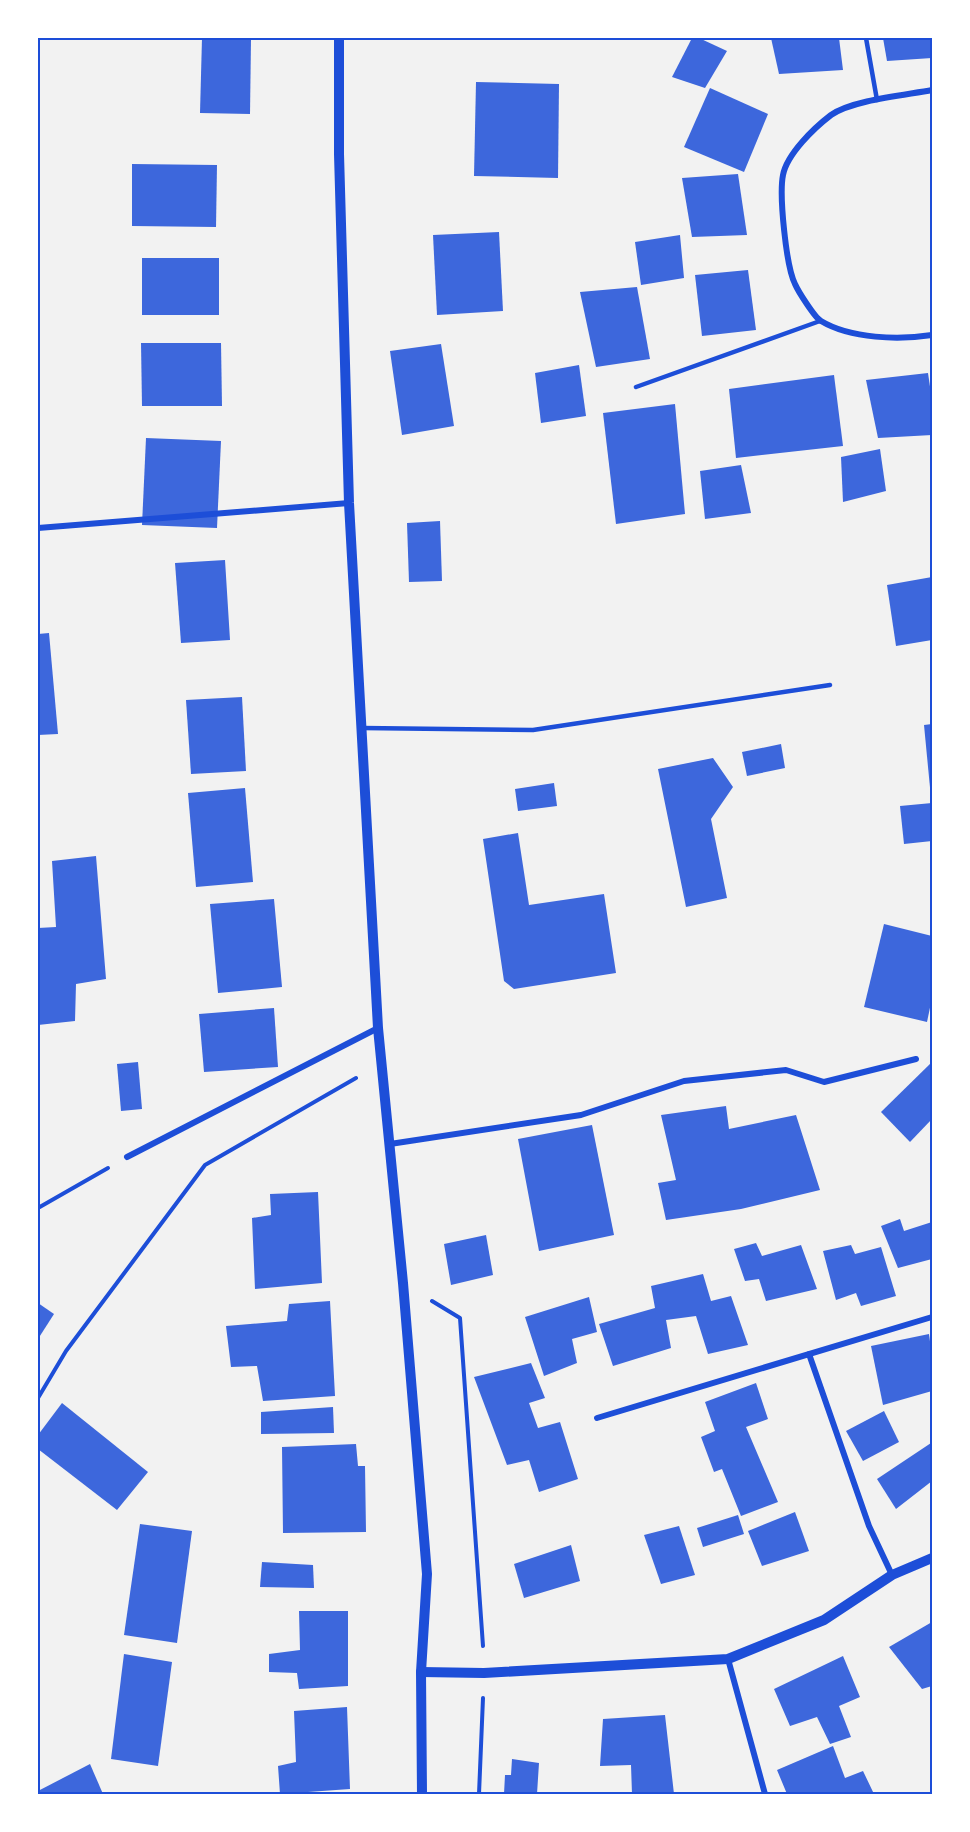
<svg xmlns="http://www.w3.org/2000/svg" width="970" height="1832" font-family="Rubik,sans-serif">
  <style>
    .building { fill: #3d67dc }
    .lines { fill: none; stroke-linecap: round; stroke-linejoin: round }
    .path { stroke: #1d4ed8; stroke-width: 4 }
    .service { stroke: #1d4ed8; stroke-width: 4.5 }
    .minor { stroke: #1d4ed8; stroke-width: 6 }
    .tertiary { stroke: #1d4ed8; stroke-width: 10 }
    .neatline { fill: none; stroke: #1d4ed8; stroke-width: 2 }
  </style>
  <rect width="100%" height="100%" fill="#f2f2f2"/>
  <g class="building">
    <path d="M202,38L251,39L250,114L200,113Z"/>
    <path d="M692,38H699L727,51L705,88L672,77Z"/>
    <path d="M771,38H839L843,70L779,74Z"/>
    <path d="M883,38H932V58L887,61Z"/>
    <path d="M476,82L559,84L558,178L474,176Z"/>
    <path d="M710,88L768,114L744,172L684,147Z"/>
    <path d="M132,164L217,165L216,227L132,226Z"/>
    <path d="M738,174L747,235L692,237L682,178Z"/>
    <path d="M499,232L503,311L437,315L433,235Z"/>
    <path d="M680,235L684,278L641,285L635,242Z"/>
    <rect x="142" y="258" width="77" height="57"/>
    <path d="M748,270L756,330L702,336L695,275Z"/>
    <path d="M637,287L650,359L596,367L580,292Z"/>
    <path d="M141,343H221L222,406H142Z"/>
    <path d="M441,344L454,426L402,435L390,351Z"/>
    <path d="M579,365L586,416L541,423L535,373Z"/>
    <path d="M928,373L932,400V435L878,438L866,380Z"/>
    <path d="M834,375L843,446L736,458L729,389Z"/>
    <path d="M675,404L685,514L616,524L603,413Z"/>
    <path d="M146,438L221,441L217,528L142,525Z"/>
    <path d="M880,449L886,491L843,502L841,457Z"/>
    <path d="M741,465L751,513L705,519L700,471Z"/>
    <path d="M440,521L442,581L409,582L407,523Z"/>
    <path d="M225,560L230,640L181,643L175,563Z"/>
    <path d="M932,577V640L896,646L887,585Z"/>
    <path d="M49,633L58,734L38,735V634Z"/>
    <path d="M242,697L246,771L191,774L186,700Z"/>
    <path d="M932,724V798H931L924,725Z"/>
    <path d="M781,744L785,768L747,776L742,752Z"/>
    <path d="M713,758L733,787L711,819L727,898L686,907L658,769Z"/>
    <path d="M554,783L557,806L518,811L515,789Z"/>
    <path d="M245,788L253,882L196,887L188,793Z"/>
    <path d="M932,803V841L904,844L900,806Z"/>
    <path d="M518,833L529,905L604,894L616,973L514,989L504,981L483,839Z"/>
    <path d="M96,856L106,979L76,984L75,1021L38,1025V928L56,927L52,861Z"/>
    <path d="M274,899L282,987L218,993L210,904Z"/>
    <path d="M884,924L932,936V998L927,1022L864,1007Z"/>
    <path d="M274,1008L278,1067L204,1072L199,1014Z"/>
    <path d="M138,1062L142,1109L121,1111L117,1064Z"/>
    <path d="M932,1062V1119L910,1142L881,1112Z"/>
    <path d="M726,1106L729,1129L796,1115L820,1190L741,1209L666,1220L658,1183L676,1180L661,1115Z"/>
    <path d="M592,1125L614,1235L539,1251L518,1139Z"/>
    <path d="M318,1192L322,1283L255,1289L252,1218L271,1215L270,1194Z"/>
    <path d="M900,1219L904,1231L932,1222V1259L898,1268L881,1226Z"/>
    <path d="M486,1235L493,1275L451,1285L444,1244Z"/>
    <path d="M756,1243L762,1256L801,1245L817,1289L766,1301L759,1279L745,1281L734,1249Z"/>
    <path d="M851,1245L855,1254L881,1247L896,1296L861,1306L856,1293L836,1300L823,1251Z"/>
    <path d="M703,1274L711,1301L731,1296L748,1345L708,1354L696,1316L666,1320L671,1348L613,1366L599,1324L655,1308L651,1286Z"/>
    <path d="M589,1297L597,1332L572,1339L577,1363L544,1376L525,1317Z"/>
    <path d="M330,1301L335,1396L263,1401L257,1366L231,1367L226,1326L287,1321L289,1304Z"/>
    <path d="M38,1303L54,1314L38,1339Z"/>
    <path d="M929,1334L932,1356V1391L883,1405L871,1346Z"/>
    <path d="M531,1363L545,1398L529,1403L538,1428L560,1422L578,1479L539,1492L529,1460L507,1465L474,1377Z"/>
    <path d="M756,1383L768,1419L746,1427L778,1502L741,1516L722,1469L714,1472L701,1437L715,1431L705,1402Z"/>
    <path d="M62,1403L148,1472L117,1510L38,1449V1435Z"/>
    <path d="M333,1407L334,1433L261,1434V1412Z"/>
    <path d="M884,1411L899,1442L863,1461L846,1431Z"/>
    <path d="M931,1443L932,1481L896,1509L877,1479Z"/>
    <path d="M356,1444L358,1466H365L366,1532L283,1533L282,1447Z"/>
    <path d="M795,1512L809,1551L762,1566L748,1531Z"/>
    <path d="M738,1515L744,1534L703,1547L697,1528Z"/>
    <path d="M140,1524L192,1531L177,1643L124,1635Z"/>
    <path d="M679,1526L695,1575L661,1584L644,1535Z"/>
    <path d="M571,1545L580,1581L524,1598L514,1564Z"/>
    <path d="M262,1562L313,1565L314,1588L260,1587Z"/>
    <path d="M299,1611H348V1686L299,1689L297,1673L269,1672V1654L300,1650Z"/>
    <path d="M932,1622V1686L922,1689L889,1647Z"/>
    <path d="M124,1654L172,1662L158,1766L111,1759Z"/>
    <path d="M843,1656L860,1697L839,1706L851,1737L830,1744L817,1717L790,1726L774,1689Z"/>
    <path d="M347,1707L350,1789L280,1794L278,1766L296,1762L294,1711Z"/>
    <path d="M665,1715L674,1794H632L631,1765L600,1766L603,1719Z"/>
    <path d="M833,1746L845,1778L863,1771L874,1794H787L777,1770Z"/>
    <path d="M512,1759L539,1763L537,1794H504L505,1775H511Z"/>
    <path d="M90,1764L103,1794H38V1791Z"/>
  </g>
  <g class="lines">
    <g class="path">
      <path d="M38,1208L108,1168"/>
      <path d="M432,1301L460,1318L483,1646"/>
      <path d="M38,1398L66,1351L205,1165L356,1078"/>
      <path d="M479,1794L483,1698"/>
    </g>
    <g class="service">
      <path d="M866,38L877,100"/>
      <path d="M636,387L820,321"/>
      <path d="M362,728L533,730L830,685"/>
    </g>
    <g class="minor">
      <path d="M932,90C906,95 852,100 831,115C814,128 787,154 783,175C779,195 786,266 795,284C798,291 815,318 821,321C851,339 899,340 932,335"/>
      <path d="M38,528L349,503"/>
      <path d="M390,1144L581,1115L684,1081L786,1070L824,1082L916,1059"/>
      <path d="M127,1157L378,1028"/>
      <path d="M809,1354L869,1526L892,1575"/>
      <path d="M597,1418L932,1317"/>
      <path d="M728,1659L765,1794"/>
    </g>
    <g class="tertiary">
      <path d="M339,38V154L349,503L378,1028L403,1283L427,1574L421,1672L422,1794"/>
      <path d="M421,1672L484,1673L728,1659L824,1620L892,1575L932,1558"/>
    </g>
  </g>
  <rect width="970" height="1832" fill="none" stroke="#ffffff" stroke-width="78"/>
  <rect x="39" y="39" width="892" height="1754" class="neatline"/>
</svg>
